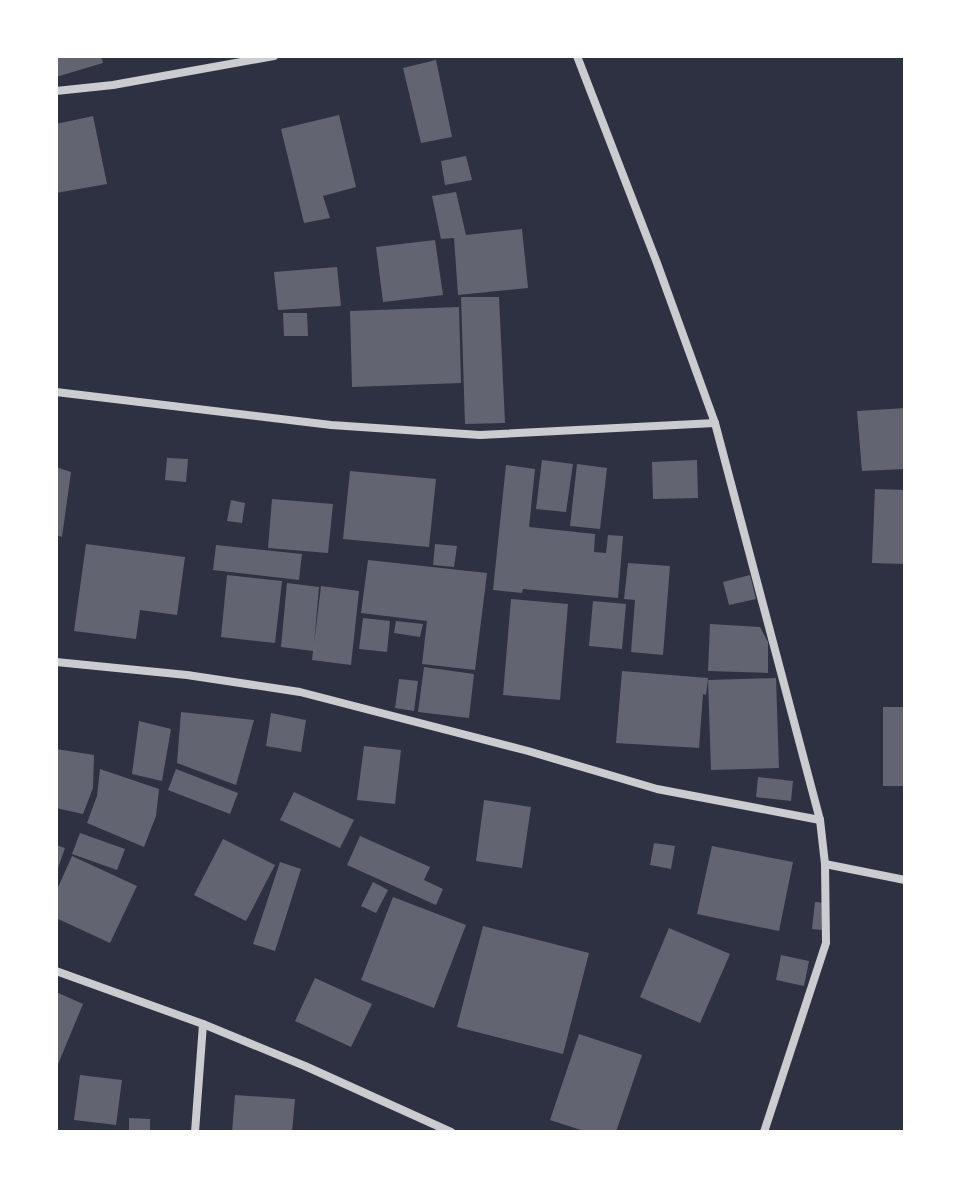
<svg xmlns="http://www.w3.org/2000/svg" width="961" height="1188" font-family="'Alegreya Sans',sans-serif">
  <style>
    .building { fill: #626471 }
    .lines { fill: none; stroke-linecap: round; stroke-linejoin: round }
    .minor { stroke: #caccd0; stroke-width: 8 }
  </style>
  <rect width="100%" height="100%" fill="#2d3142"/>
  <g class="building">
    <path d="M56,56H101L103,63L56,77Z"/>
    <path d="M436,60L452,137L421,143L403,68Z"/>
    <path d="M339,115L356,187L323,196L330,218L304,223L281,129Z"/>
    <path d="M93,116L107,184L56,193V124Z"/>
    <path d="M466,156L472,180L445,185L441,161Z"/>
    <path d="M456,192L466,235L522,229L528,288L458,295L454,238L441,239L432,196Z"/>
    <path d="M435,240L443,295L383,302L376,247Z"/>
    <path d="M337,267L341,306L278,310L274,272Z"/>
    <path d="M461,297H499L505,423L465,424Z"/>
    <path d="M459,307L461,383L352,387L350,311Z"/>
    <path d="M283,313H307L308,336H284Z"/>
    <path d="M905,408V469L862,471L857,411Z"/>
    <path d="M167,458L188,459L186,482L165,480Z"/>
    <path d="M542,460L573,464L566,512L536,509Z"/>
    <path d="M697,460L698,498L653,499L652,462Z"/>
    <path d="M577,464L607,468L600,529L570,526Z"/>
    <path d="M506,465L535,469L529,527L595,534L594,552L606,553L608,535L623,536L618,598L523,589L522,593L493,590Z"/>
    <path d="M56,467L71,472L62,537L56,535Z"/>
    <path d="M350,471L436,479L429,547L343,539Z"/>
    <path d="M875,489L905,490V564L872,563Z"/>
    <path d="M272,499L333,504L328,553L268,548Z"/>
    <path d="M231,500L245,503L242,523L227,521Z"/>
    <path d="M86,544L185,557L177,615L140,610L136,639L74,631Z"/>
    <path d="M435,544L457,546L454,567L433,565Z"/>
    <path d="M216,545L302,554L299,580L213,570Z"/>
    <path d="M368,560L487,573L475,670L422,664L427,621L361,613Z"/>
    <path d="M628,563L670,566L663,655L631,652L635,600L624,599Z"/>
    <path d="M227,575L282,581L275,643L221,637Z"/>
    <path d="M750,575L756,599L729,605L723,582Z"/>
    <path d="M287,583L319,587L314,644L321,586L359,591L351,665L312,660L313,651L281,647Z"/>
    <path d="M511,599L568,604L560,700L503,695Z"/>
    <path d="M593,601L626,604L622,649L589,646Z"/>
    <path d="M363,618L390,621L387,652L359,649Z"/>
    <path d="M396,621L423,624L420,637L394,633Z"/>
    <path d="M710,624L760,627L768,642V673L708,671Z"/>
    <path d="M424,667L474,674L469,718L418,712Z"/>
    <path d="M622,671L708,678L706,695L703,694L699,748L616,743Z"/>
    <path d="M776,678L779,768L711,770L708,680Z"/>
    <path d="M399,679L418,681L414,711L395,708Z"/>
    <rect x="883" y="707" width="22" height="79"/>
    <path d="M181,712L254,720L236,785L177,763Z"/>
    <path d="M271,713L306,720L301,752L266,746Z"/>
    <path d="M139,721L171,729L162,781L132,774Z"/>
    <path d="M364,746L401,750L395,804L357,800Z"/>
    <path d="M56,749L94,755L93,788L83,814L56,808Z"/>
    <path d="M100,769L159,789L156,816L144,847L87,823L97,796Z"/>
    <path d="M176,769L238,793L230,814L168,790Z"/>
    <path d="M758,777L793,781L791,801L756,797Z"/>
    <path d="M294,792L354,820L340,848L280,820Z"/>
    <path d="M484,800L531,807L522,868L476,861Z"/>
    <path d="M80,833L125,849L117,870L72,854Z"/>
    <path d="M360,836L430,867L424,880L443,889L436,905L347,865Z"/>
    <path d="M223,839L275,865L246,921L194,895Z"/>
    <path d="M654,843L675,846L671,869L650,865Z"/>
    <path d="M56,845L65,848L56,874Z"/>
    <path d="M712,846L793,862L779,931L697,914Z"/>
    <path d="M72,856L137,886L110,943L56,918V892Z"/>
    <path d="M280,862L301,869L275,951L253,944Z"/>
    <path d="M373,882L388,890L376,913L361,906Z"/>
    <path d="M393,897L466,925L434,1008L361,980Z"/>
    <path d="M815,902L826,903L823,930L812,929Z"/>
    <path d="M483,926L589,953L563,1054L457,1027Z"/>
    <path d="M669,928L730,954L700,1023L640,997Z"/>
    <path d="M781,955L809,961L804,986L776,980Z"/>
    <path d="M315,978L372,1004L351,1047L295,1021Z"/>
    <path d="M56,992L83,1004L56,1069Z"/>
    <path d="M579,1034L642,1055L616,1132H587L550,1120Z"/>
    <path d="M80,1075L122,1080L116,1125L74,1120Z"/>
    <path d="M235,1095L295,1099L292,1132H232Z"/>
    <path d="M129,1118L150,1119V1132H129Z"/>
  </g>
  <g class="lines">
    <g class="minor">
      <path d="M577,56L657,263L715,423L820,820L825,864L826,943L764,1132"/>
      <path d="M56,91L113,85L274,56"/>
      <path d="M56,392L331,425L480,435L715,423"/>
      <path d="M56,662L187,675L300,692L528,751L657,789L820,820"/>
      <path d="M825,864L905,880"/>
      <path d="M56,971L203,1024L305,1066L451,1132"/>
      <path d="M195,1132L203,1024"/>
    </g>
  </g>
  <rect width="961" height="1188" fill="none" stroke="#ffffff" stroke-width="116"/>
</svg>
